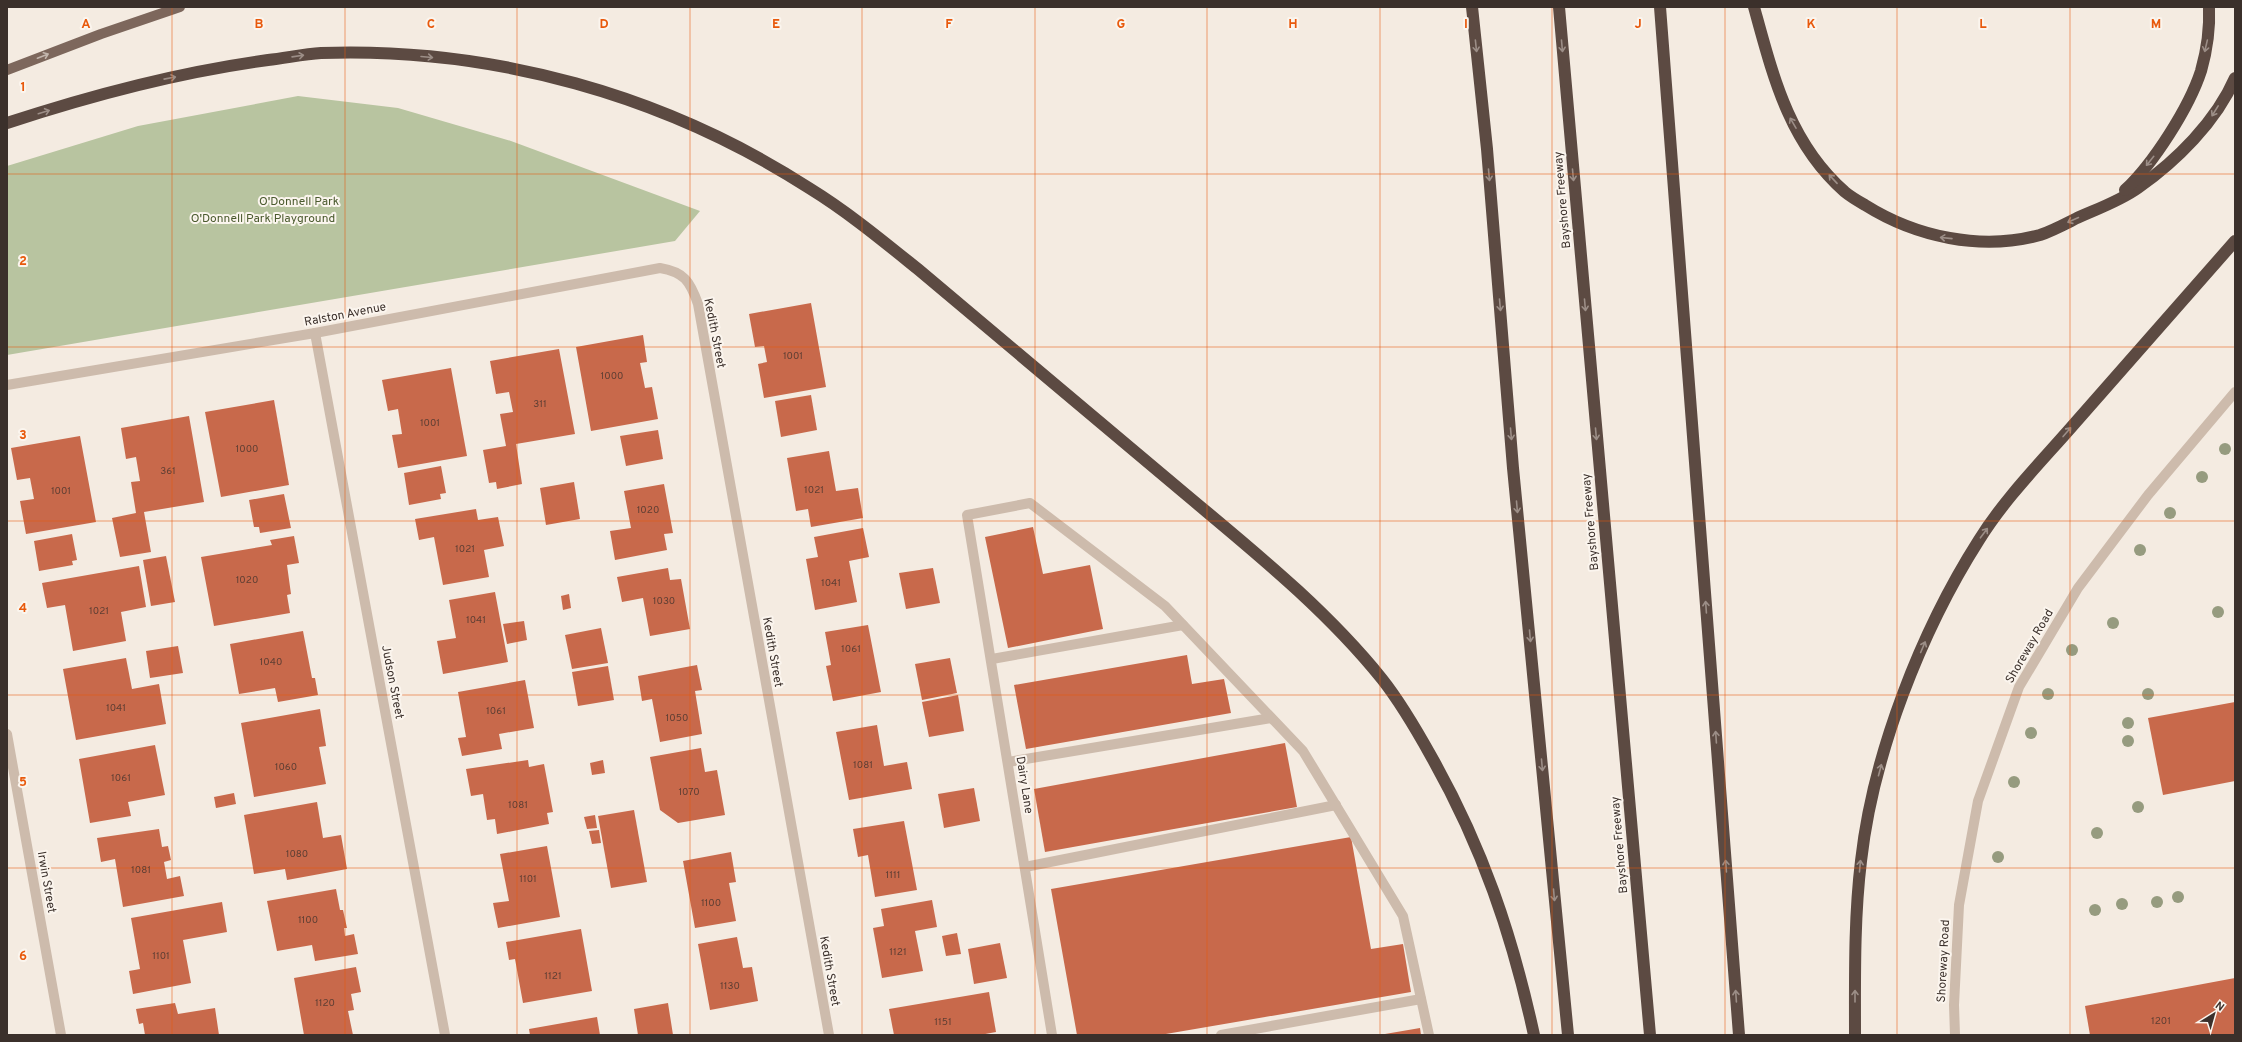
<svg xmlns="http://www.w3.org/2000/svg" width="2242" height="1042" font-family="Overpass,sans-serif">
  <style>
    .green { fill: #b8c4a0 }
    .building { fill: #c8694b }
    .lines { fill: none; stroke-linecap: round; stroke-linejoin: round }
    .minor { stroke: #cdbbac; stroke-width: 10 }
    .major { stroke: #7d675c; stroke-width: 10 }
    .highway { stroke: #5c4a42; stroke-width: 12 }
    .tree { fill: #969b7f }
    .oneway { stroke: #9c8e87 }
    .oneway2 { stroke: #c2b5ac }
    .grid { fill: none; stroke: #e8590c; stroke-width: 1; stroke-opacity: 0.55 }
    .labels { text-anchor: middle; stroke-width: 4; stroke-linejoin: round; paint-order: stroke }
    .number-label { font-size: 10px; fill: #5e3e33 }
    .street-label { font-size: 12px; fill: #3b302b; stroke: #fbf5ee }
    .park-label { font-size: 12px; fill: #4a5a2e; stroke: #fbf5ee }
    .grid-label { font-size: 13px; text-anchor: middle; font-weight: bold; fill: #e8590c; stroke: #fbf5ee; stroke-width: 4; stroke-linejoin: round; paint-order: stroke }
  </style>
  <rect width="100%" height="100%" fill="#f4ebe1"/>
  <path class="green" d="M298,96L398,108L511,141L700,211L675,241L7,355V166L138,126Z"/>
  <g class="building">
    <path d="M811,303L826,387L764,398L758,364L767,362L764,346L755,347L749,314Z"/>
    <path d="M643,335L647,362L640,363L645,388L652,387L658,419L591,431L576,347Z"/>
    <path d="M559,349L575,434L516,444L522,484L497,489L496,482L489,483L483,450L506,446L500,414L513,412L509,392L496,394L490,361Z"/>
    <path d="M451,368L467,456L398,468L392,435L402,434L398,409L388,411L382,380Z"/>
    <path d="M811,395L817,430L781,437L775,401Z"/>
    <path d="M274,400L289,485L221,497L205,412Z"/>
    <path d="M189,416L204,502L144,512L151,552L120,557L112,518L136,513L131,482L140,481L136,457L126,459L121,428Z"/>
    <path d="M658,430L663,459L626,466L620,436Z"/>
    <path d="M80,436L96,522L26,534L20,501L34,499L30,478L17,480L11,448Z"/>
    <path d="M829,451L836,491L858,488L863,518L811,527L808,509L796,511L787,458Z"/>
    <path d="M441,466L446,493L440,494L441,499L409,505L404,473Z"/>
    <path d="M574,482L580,519L546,525L540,488Z"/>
    <path d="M664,484L673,533L664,534L667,550L615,560L610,531L631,528L624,491Z"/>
    <path d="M284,494L291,528L260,533L259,527H254L249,500Z"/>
    <path d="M476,509L478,520L498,517L504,546L484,550L489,577L443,585L434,537L419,540L415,519Z"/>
    <path d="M1033,527L1043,574L1090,565L1103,629L1008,648L985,537Z"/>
    <path d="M863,528L869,557L849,561L857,602L815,610L806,559L818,557L814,537Z"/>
    <path d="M72,534L77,560L72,561L73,565L39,571L34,541Z"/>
    <path d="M294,536L299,563L287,565L291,594L287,595L290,613L214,626L201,557L272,545L270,540Z"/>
    <path d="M166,556L175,602L151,606L143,560Z"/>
    <path d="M139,566L146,607L121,612L126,641L73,651L65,605L47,608L42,583Z"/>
    <path d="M668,568L670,580L681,579L690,629L650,636L643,598L622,602L617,577Z"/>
    <path d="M933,568L940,603L906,609L899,573Z"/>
    <path d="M495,592L508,662L443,674L437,641L456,638L449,600Z"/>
    <path d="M569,594L571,608L563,610L561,596Z"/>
    <path d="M524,621L527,640L507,644L503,624Z"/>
    <path d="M868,625L881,692L833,701L826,666L831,665L825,632Z"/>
    <path d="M601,628L608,663L572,669L565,635Z"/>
    <path d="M303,631L312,678H315L318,695L278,702L275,688L239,694L230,644Z"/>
    <path d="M178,646L183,673L150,678L146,651Z"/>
    <path d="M1187,655L1192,684L1224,679L1231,713L1026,749L1014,685Z"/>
    <path d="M126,658L132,689L159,684L166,724L76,740L63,669Z"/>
    <path d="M950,658L957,693L922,700L915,664Z"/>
    <path d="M697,665L702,690L695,691L702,734L660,742L652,699L642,701L638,676Z"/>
    <path d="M608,666L614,700L578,706L572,672Z"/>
    <path d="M525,680L534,728L499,734L502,749L462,756L458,738L466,737L458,692Z"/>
    <path d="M958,695L964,731L929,737L922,702Z"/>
    <path d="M2235,702V781L2163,795L2148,718Z"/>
    <path d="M320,709L326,746L319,747L326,784L254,797L241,723Z"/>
    <path d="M877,725L884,766L907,762L912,789L849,800L836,732Z"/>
    <path d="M1285,743L1297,807L1045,852L1034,789Z"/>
    <path d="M155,745L165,795L128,802L131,816L90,823L79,759Z"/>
    <path d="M701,748L705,772L717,770L725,815L678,823L660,810L650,757Z"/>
    <path d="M528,760L529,767L544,764L553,812L547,813L549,824L497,834L495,819L487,820L483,794L471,796L466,769Z"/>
    <path d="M603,760L605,773L592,775L590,763Z"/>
    <path d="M974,788L980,821L944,828L938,794Z"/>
    <path d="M234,793L236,804L216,808L214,797Z"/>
    <path d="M317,802L323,838L341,835L347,869L287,880L285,869L254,874L244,815Z"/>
    <path d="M634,810L647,882L611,888L598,816Z"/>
    <path d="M595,815L597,828L587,829L584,817Z"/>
    <path d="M904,821L917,890L875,897L868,855L858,857L853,829Z"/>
    <path d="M159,829L162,847L168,846L171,860L164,862L167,879L180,876L184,896L123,907L115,859L101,862L97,838Z"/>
    <path d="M599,830L601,843L592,844L589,831Z"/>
    <path d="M1351,837L1371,949L1403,944L1411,992L1160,1035H1077L1051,889Z"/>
    <path d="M547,846L560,917L498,928L493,903L509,901L500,854Z"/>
    <path d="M731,852L736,882L729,883L736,921L695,928L683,861Z"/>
    <path d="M336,889L340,910H343L347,928H344L345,936L354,934L358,954L315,961L312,945L277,951L267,901Z"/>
    <path d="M932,900L937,927L915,931L923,971L882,978L873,928L884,926L881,909Z"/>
    <path d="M222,902L227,932L183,940L191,983L133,994L129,971L140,969L131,918Z"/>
    <path d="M581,929L592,991L523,1003L515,959L509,960L506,942Z"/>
    <path d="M957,933L961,954L946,956L942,936Z"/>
    <path d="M737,937L743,968L752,967L758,1001L710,1010L698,944Z"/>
    <path d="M1000,943L1007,978L974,984L968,949Z"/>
    <path d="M356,967L361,992L351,994L354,1010L348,1011L353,1035H304L294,978Z"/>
    <path d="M2235,978V1035H2090L2085,1006Z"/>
    <path d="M989,992L996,1032L980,1035H894L889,1009Z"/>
    <path d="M175,1003L178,1014L215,1008L219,1035H145L143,1023L139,1024L136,1009Z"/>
    <path d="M668,1003L673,1035H638L634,1009Z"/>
    <path d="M597,1017L600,1035H530L529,1029Z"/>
    <path d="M1420,1028L1421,1035H1385V1034Z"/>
  </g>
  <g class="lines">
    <g class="minor">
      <path d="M315,333L445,1035"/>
      <path d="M7,385L315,333L660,268C684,272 690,281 698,304L829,1035"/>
      <path d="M992,659L1183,625"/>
      <path d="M7,734L61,1035"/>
      <path d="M1008,762L1271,718"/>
      <path d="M1025,867L1336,805"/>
      <path d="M1052,1035L967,515L1030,503L1165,606L1303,751L1403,916L1429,1035"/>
      <path d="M1221,1035L1421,999"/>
      <path d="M1955,1035L1954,1005L1959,905L1978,801L2019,687L2078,588L2148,495L2235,392"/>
    </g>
    <path class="major" d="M7,70L101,34L180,7"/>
    <g class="highway">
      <path d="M1472,7L1487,149L1513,468L1568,1035"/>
      <path d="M1559,7L1650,1035"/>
      <path d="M1660,7L1739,1035"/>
      <path d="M1754,7C1773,76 1789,143 1845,192C1851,197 1858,201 1865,205C1916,237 1981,251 2040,235C2052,231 2065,224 2077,218C2097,209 2120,201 2138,188C2176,161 2216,122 2235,78"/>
      <path d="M7,123C92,95 179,72 268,60C286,58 304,54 321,53C493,47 665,95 809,188C848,212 883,241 919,270C1007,344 1095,418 1183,492C1252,550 1325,608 1382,679C1401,703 1416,729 1431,756C1482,846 1512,934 1534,1035"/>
      <path d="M2125,190C2153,164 2189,108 2201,71C2207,50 2210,29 2209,7"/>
      <path d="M1855,1035C1855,977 1854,919 1861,861C1873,754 1921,631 1979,540C2005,498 2042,461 2075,423C2128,362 2182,302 2235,241"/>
    </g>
  </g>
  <g class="tree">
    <circle cx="2225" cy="449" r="6"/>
    <circle cx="2202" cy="477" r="6"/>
    <circle cx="2170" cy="513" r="6"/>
    <circle cx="2140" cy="550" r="6"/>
    <circle cx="2218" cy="612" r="6"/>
    <circle cx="2113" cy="623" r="6"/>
    <circle cx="2072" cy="650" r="6"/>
    <circle cx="2048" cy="694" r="6"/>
    <circle cx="2148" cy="694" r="6"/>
    <circle cx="2128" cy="723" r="6"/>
    <circle cx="2031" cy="733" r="6"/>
    <circle cx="2128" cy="741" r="6"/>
    <circle cx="2014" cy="782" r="6"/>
    <circle cx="2138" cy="807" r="6"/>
    <circle cx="2097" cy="833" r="6"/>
    <circle cx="1998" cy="857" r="6"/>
    <circle cx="2178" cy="897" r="6"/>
    <circle cx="2157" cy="902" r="6"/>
    <circle cx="2122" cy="904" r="6"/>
    <circle cx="2095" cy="910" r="6"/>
  </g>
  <defs><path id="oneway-shaft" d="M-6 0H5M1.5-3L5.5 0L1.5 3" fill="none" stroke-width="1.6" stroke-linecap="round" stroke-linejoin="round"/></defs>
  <g class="oneway">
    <use href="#oneway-shaft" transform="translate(1476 46) rotate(84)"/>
    <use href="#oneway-shaft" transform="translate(1562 46) rotate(85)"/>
    <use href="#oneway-shaft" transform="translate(2206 46) rotate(103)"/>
    <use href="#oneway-shaft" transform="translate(298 56) rotate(-8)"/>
    <use href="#oneway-shaft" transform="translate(427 57) rotate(5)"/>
    <use href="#oneway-shaft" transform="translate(170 78) rotate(-11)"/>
    <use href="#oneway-shaft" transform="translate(2215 111) rotate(122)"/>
    <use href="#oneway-shaft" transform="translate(44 112) rotate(-17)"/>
    <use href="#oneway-shaft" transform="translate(1793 123) rotate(-120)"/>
    <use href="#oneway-shaft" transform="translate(2150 161) rotate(129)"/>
    <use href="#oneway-shaft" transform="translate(1489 175) rotate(85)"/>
    <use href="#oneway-shaft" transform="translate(1573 175) rotate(85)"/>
    <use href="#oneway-shaft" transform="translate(1833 179) rotate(-133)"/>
    <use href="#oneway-shaft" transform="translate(2073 220) rotate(156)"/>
    <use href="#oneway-shaft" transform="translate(1946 238) rotate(-174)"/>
    <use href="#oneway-shaft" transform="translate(1500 305) rotate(85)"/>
    <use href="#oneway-shaft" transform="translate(1585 305) rotate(85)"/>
    <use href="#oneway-shaft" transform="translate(2067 432) rotate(-49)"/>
    <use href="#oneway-shaft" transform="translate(1511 434) rotate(85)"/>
    <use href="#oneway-shaft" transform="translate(1596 434) rotate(85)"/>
    <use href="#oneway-shaft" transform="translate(1517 507) rotate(85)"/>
    <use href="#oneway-shaft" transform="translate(1984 533) rotate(-53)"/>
    <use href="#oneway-shaft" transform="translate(1706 607) rotate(-94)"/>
    <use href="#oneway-shaft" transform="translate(1530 636) rotate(85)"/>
    <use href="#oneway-shaft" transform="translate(1923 647) rotate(-67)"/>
    <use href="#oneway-shaft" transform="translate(1716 737) rotate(-94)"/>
    <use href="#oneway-shaft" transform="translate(1542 765) rotate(85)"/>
    <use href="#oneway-shaft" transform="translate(1880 770) rotate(-75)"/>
    <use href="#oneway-shaft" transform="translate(1726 866) rotate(-94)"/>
    <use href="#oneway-shaft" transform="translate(1860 866) rotate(-85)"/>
    <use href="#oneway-shaft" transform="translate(1554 895) rotate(85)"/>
    <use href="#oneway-shaft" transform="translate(1736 996) rotate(-94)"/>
    <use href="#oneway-shaft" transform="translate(1855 996) rotate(-90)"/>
  </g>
  <use class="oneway2" href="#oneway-shaft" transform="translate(43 56) rotate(-21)"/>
  <path class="grid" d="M172,7V1035M345,7V1035M517,7V1035M690,7V1035M862,7V1035M1035,7V1035M1207,7V1035M1380,7V1035M1552,7V1035M1725,7V1035M1897,7V1035M2070,7V1035M7,174H2235M7,347H2235M7,521H2235M7,695H2235M7,868H2235"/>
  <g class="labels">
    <g class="number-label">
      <text x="793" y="359">1001</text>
      <text x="612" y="379">1000</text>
      <text x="540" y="407">311</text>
      <text x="430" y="426">1001</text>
      <text x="247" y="452">1000</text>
      <text x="168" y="474">361</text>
      <text x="814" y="493">1021</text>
      <text x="61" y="494">1001</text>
      <text x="648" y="513">1020</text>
      <text x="465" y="552">1021</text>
      <text x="247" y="583">1020</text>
      <text x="831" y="586">1041</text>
      <text x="664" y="604">1030</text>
      <text x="99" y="614">1021</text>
      <text x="476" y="623">1041</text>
      <text x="851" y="652">1061</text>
      <text x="271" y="665">1040</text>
      <text x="116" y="711">1041</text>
      <text x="496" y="714">1061</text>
      <text x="677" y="721">1050</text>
      <text x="863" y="768">1081</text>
      <text x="286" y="770">1060</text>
      <text x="121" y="781">1061</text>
      <text x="689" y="795">1070</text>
      <text x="518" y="808">1081</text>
      <text x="297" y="857">1080</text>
      <text x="141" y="873">1081</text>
      <text x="893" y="878">1111</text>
      <text x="528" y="882">1101</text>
      <text x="711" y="906">1100</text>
      <text x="308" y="923">1100</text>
      <text x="898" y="955">1121</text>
      <text x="161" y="959">1101</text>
      <text x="553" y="979">1121</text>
      <text x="730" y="989">1130</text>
      <text x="325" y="1006">1120</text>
      <text x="2161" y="1024">1201</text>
      <text x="943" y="1025">1151</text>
    </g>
    <g class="street-label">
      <text transform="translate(1562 200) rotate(-95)" y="4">Bayshore Freeway</text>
      <text transform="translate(345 314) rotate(-11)" y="4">Ralston Avenue</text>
      <text transform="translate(715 333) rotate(79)" y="4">Kedith Street</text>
      <text transform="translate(1590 522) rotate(-95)" y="4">Bayshore Freeway</text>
      <text transform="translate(2029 646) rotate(-60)" y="4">Shoreway Road</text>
      <text transform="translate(773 652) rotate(80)" y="4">Kedith Street</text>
      <text transform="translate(393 682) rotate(79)" y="4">Judson Street</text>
      <text transform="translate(1025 785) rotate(81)" y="4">Dairy Lane</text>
      <text transform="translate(1619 845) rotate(-95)" y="4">Bayshore Freeway</text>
      <text transform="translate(47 882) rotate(80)" y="4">Irwin Street</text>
      <text transform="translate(1943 961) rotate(-87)" y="4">Shoreway Road</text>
      <text transform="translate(830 971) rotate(80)" y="4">Kedith Street</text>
    </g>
    <g class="park-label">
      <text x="299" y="205">O'Donnell Park</text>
      <text x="263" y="222">O'Donnell Park Playground</text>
    </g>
  </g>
  <g class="grid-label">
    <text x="86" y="28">A</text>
    <text x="259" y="28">B</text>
    <text x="431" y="28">C</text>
    <text x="604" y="28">D</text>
    <text x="776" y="28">E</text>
    <text x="949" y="28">F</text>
    <text x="1121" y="28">G</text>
    <text x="1293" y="28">H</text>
    <text x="1466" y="28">I</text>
    <text x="1638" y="28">J</text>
    <text x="1811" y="28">K</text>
    <text x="1983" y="28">L</text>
    <text x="2156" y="28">M</text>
    <text x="23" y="91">1</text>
    <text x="23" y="265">2</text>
    <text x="23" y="439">3</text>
    <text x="23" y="612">4</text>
    <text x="23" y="786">5</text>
    <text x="23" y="960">6</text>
  </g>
  <rect width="2242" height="1042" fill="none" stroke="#3b302b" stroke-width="16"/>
  <g transform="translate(2214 1014) rotate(37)" stroke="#fbf5ee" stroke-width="3" paint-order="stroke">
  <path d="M0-3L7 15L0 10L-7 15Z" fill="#3b302b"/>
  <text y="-6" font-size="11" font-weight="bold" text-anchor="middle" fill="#3b302b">N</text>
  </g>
</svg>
